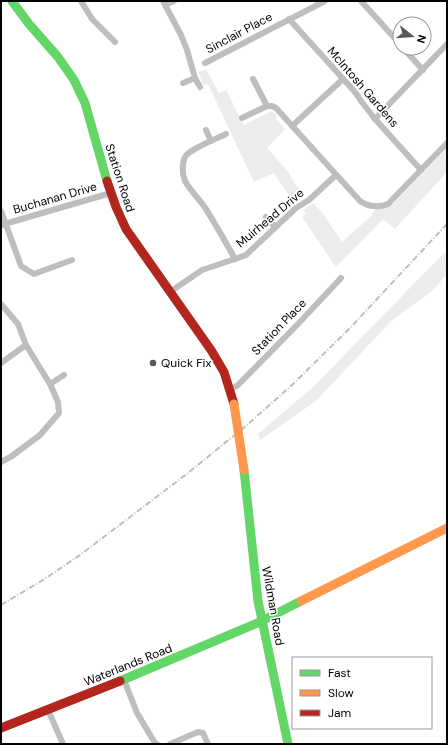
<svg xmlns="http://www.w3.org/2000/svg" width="448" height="745" font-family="'DM Sans',sans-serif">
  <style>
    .green { fill: #ececec }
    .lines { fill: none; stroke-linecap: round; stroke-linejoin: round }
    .street { stroke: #bebebe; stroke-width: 6 }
    .fast { stroke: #63d668; stroke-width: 9 }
    .slow { stroke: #ff974d; stroke-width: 9 }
    .jam { stroke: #b3261e; stroke-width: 9 }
    .rail { stroke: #bebebe; stroke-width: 2; stroke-dasharray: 6 2 1 2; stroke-linecap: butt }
    .slow-bridge { stroke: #ff974d; stroke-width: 9 }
    .poi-dot { fill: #595959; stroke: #fff; stroke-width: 1.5 }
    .labels { text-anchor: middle; stroke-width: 3; stroke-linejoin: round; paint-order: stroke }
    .street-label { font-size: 12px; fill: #000; stroke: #fff }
    .poi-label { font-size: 12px; fill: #000; stroke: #fff; text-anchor: start }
  </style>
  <rect width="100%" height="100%" fill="#fff"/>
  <g class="green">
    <path d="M206,69L219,93L226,90L244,125L272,111L277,116L276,118L285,129L267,148L289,173L294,183L305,194L293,202L274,173L254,182L208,84L204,85L198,72Z"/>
    <path d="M447,148V172L395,229L383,219L336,267L302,217L306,214L303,210L313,203L321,211L342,242L371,216L373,211L374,210L383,208L393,204Z"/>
    <path d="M447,250V274L432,291L391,321L316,401L260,440L258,434L313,387Z"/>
  </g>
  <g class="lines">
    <g class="street">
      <path d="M81,1L92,19L115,42"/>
      <path d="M163,1L181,35L187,50L195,78L183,83"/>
      <path d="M361,1L400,44"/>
      <path d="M165,5L174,1"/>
      <path d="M289,19L355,92L361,101L375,119L421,170"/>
      <path d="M403,48L423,70"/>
      <path d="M205,63L325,1"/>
      <path d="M195,78L200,87"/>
      <path d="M253,79L267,106"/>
      <path d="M242,118L267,106H272L276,108L360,201C369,207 378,208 388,204L447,143"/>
      <path d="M375,119L447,44"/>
      <path d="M292,126L343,79"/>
      <path d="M206,130L211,141"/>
      <path d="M226,134C216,139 190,149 185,157C182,163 182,174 185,181C190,190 198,198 204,206C215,223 225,241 235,259"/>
      <path d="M1,211L21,266L34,274L72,260"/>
      <path d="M266,217L275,227"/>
      <path d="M1,225L111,193"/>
      <path d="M170,292L202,270L235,259L246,255L296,208L309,200L336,175"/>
      <path d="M1,304L18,324L26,345L50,384L58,402L59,413L40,435L12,456L1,462"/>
      <path d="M1,363L26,345"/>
      <path d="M50,384L64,375"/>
      <path d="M230,390L238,385L298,324L341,278"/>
      <path d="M124,680L137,713L155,743L157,744"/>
      <path d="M48,710L63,744"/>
      <path d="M170,744L198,732L203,733L208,744"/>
    </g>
    <g class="fast">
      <path d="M12,1L29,24L58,57L74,80L85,103L107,181"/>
      <path d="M244,470L258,601L288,744"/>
      <path d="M120,681L262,621L301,601"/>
    </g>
    <path class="slow" d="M301,601L447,528"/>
    <g class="jam">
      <path d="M107,181L116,207L126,229L211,350L224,372L234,404"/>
      <path d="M1,728L120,681"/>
    </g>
    <path class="rail" d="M1,605L43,580L80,555L188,473L247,425L292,385L350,328L447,224"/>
    <path class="slow-bridge" d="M234,404L244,470"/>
  </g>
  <circle class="poi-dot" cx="153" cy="363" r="4"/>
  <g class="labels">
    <g class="street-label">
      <text transform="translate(239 33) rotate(-28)" y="4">Sinclair Place</text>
      <text transform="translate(363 87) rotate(49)" y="4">McIntosh Gardens</text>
      <text transform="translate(120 178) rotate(72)" y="4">Station Road</text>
      <text transform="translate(55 198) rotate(-16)" y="4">Buchanan Drive</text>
      <text transform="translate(270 218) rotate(-40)" y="4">Muirhead Drive</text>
      <text transform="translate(279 327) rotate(-46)" y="4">Station Place</text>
      <text transform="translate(273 606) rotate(80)" y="4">Wildman Road</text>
      <text transform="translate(128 665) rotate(-22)" y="4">Waterlands Road</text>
    </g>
    <g class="poi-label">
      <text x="161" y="367">Quick Fix</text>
    </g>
  </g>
  <rect width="448" height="745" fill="none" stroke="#000000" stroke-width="4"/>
  <rect x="292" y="657" width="140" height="72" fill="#ffffff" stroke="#999999"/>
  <rect x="300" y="670" width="20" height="6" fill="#63d668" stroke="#999999"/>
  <text x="328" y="677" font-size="12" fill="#000000">Fast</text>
  <rect x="300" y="690" width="20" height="6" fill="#ff974d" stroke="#999999"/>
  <text x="328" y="697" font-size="12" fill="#000000">Slow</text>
  <rect x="300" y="710" width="20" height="6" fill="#b3261e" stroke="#999999"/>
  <text x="328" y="717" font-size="12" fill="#000000">Jam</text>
  <g transform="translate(412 36) rotate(107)"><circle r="19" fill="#ffffff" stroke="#999999"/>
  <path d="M0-3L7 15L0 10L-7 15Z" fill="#595959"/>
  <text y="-6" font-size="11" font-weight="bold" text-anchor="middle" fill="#000000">N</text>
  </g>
</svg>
